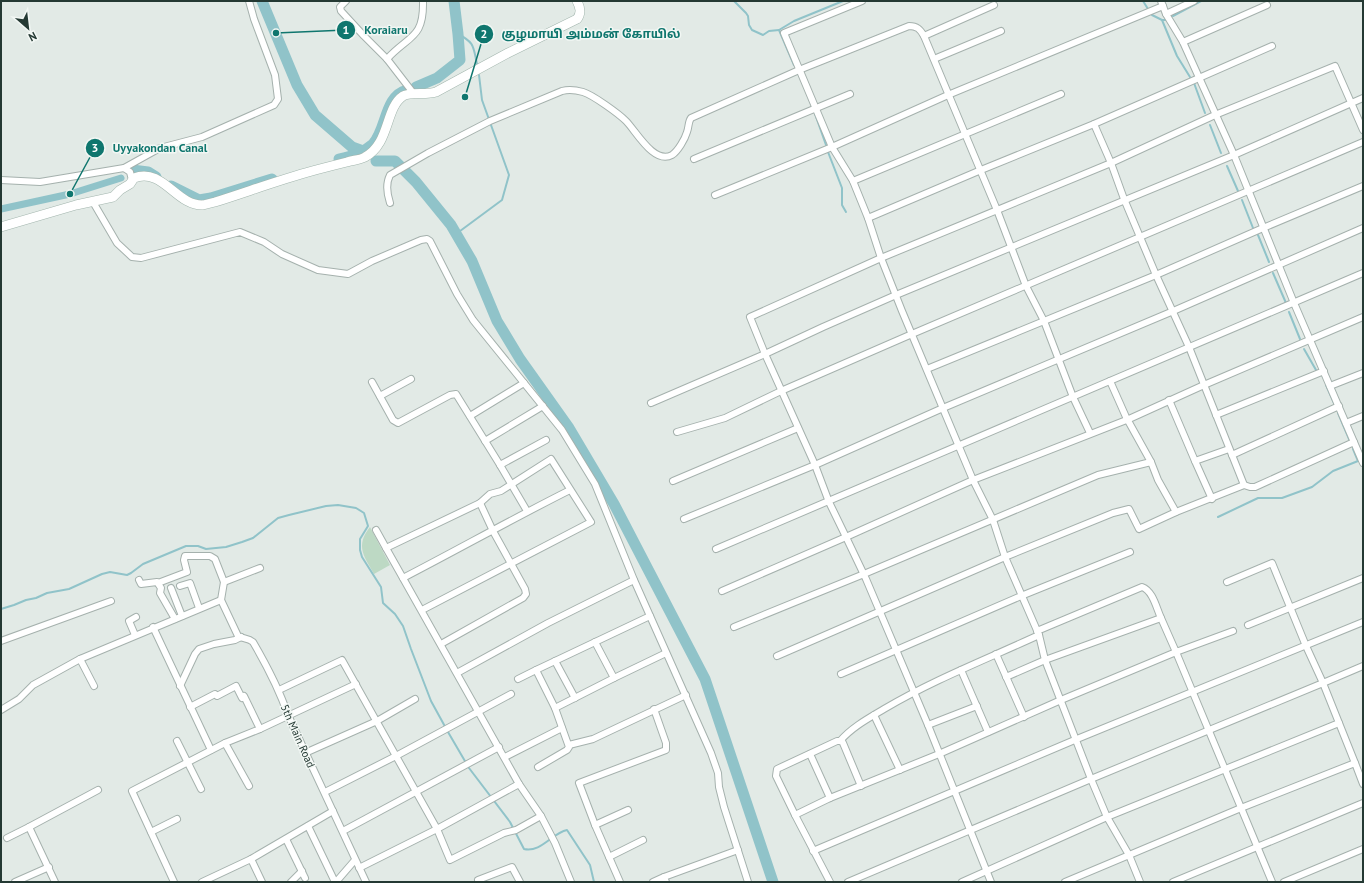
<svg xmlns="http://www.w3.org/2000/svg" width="1364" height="883" font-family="'PT Sans','Noto Sans Tamil',sans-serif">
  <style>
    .green { fill: #bdd9c4 }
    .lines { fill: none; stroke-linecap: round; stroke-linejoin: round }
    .stream { stroke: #90c3c9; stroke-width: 2 }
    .canal { stroke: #90c3c9; stroke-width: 7 }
    .river { stroke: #90c3c9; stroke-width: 11 }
    .street-casing { stroke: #a5b1ad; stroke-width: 8 }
    .secondary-casing { stroke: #a2b5ad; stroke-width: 10 }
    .street { stroke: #fff; stroke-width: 6 }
    .secondary { stroke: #fff; stroke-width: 9 }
    .labels { text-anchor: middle; stroke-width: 3; stroke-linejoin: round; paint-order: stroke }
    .street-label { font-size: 11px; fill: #243933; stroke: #f2f7f4 }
    .leader { fill: none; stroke: #0f766e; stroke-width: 1.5 }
    .callout-dot { fill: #0f766e; stroke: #f2f7f4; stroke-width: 1.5 }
    .mark-label { font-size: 12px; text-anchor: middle; font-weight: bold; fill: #fff }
    .callout-label { font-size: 12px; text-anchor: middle; font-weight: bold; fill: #0f766e; stroke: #f2f7f4; stroke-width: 3; stroke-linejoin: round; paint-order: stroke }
  </style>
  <rect width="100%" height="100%" fill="#e2eae6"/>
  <path class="green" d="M370,527L390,565L374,574C364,556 355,546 370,527Z"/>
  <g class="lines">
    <g class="stream">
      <path d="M734,1L746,13L748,16L749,25L752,30L763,35L769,31L779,30L794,21L843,1"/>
      <path d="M1143,1L1148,9"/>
      <path d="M1152,15L1162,20H1166"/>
      <path d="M1173,16L1201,1"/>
      <path d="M1162,20L1177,56L1190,77"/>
      <path d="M779,30L794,65"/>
      <path d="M458,34C475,43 473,46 477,64"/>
      <path d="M1194,83L1205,113"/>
      <path d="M814,111L826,145"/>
      <path d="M1210,125L1221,153"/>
      <path d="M828,152L842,188V205L846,212"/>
      <path d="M1227,166L1238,191"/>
      <path d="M1242,200L1253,228"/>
      <path d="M456,234L502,200L509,175L482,100L479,75"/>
      <path d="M1258,235L1269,262"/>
      <path d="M1273,273L1286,303"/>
      <path d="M1289,312L1300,339"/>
      <path d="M1304,349L1316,370"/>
      <path d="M1326,385L1334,403"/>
      <path d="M1338,413L1349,439"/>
      <path d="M1218,517L1258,498H1282L1312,487L1333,471L1358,461L1353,449"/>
      <path d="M1,609L14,605L26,600L36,598L47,593L69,589L102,574L110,572L127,575L131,573L143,564L186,546H198L206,549L226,547L242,542L253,538L278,518L289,515L326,506L338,505L356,508L364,513L368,526L360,539V550L362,557L381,587L383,603L395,614L403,626L411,649L431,701L448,732L469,768L510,822L524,849C541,853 552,833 567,830L590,865L594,882"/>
    </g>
    <path class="canal" d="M1,209L70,194L121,178"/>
    <g class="river">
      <path d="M262,1L297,85L315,115L352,147L363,151"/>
      <path d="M416,87L437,78L460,60L458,34L454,1"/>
      <path d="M339,159C352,156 363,153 373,144C387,129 384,96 407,90"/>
      <path d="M376,161H395L416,182L451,225L472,261L497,321L520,359L569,428L614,504L705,679L773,882"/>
      <path d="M132,170L148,172L156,177"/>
      <path d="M171,186L199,200L211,198L272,179"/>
    </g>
    <g class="street-casing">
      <g id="street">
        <path d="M346,1L340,7L341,11L364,36L387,59"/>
        <path d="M862,1L784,33L832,147L853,181L868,218L881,258L902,311L973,480L993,520L1005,557L1039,635L1045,660L1091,779L1107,817L1129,855L1140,882"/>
        <path d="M1161,1L1166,14L1183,42L1234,155L1294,303L1363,463"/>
        <path d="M1166,14L1194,1"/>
        <path d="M924,36L994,5"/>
        <path d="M1183,42L1267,5"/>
        <path d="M934,59L1001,31"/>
        <path d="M414,94L387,59C409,35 424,39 423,1"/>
        <path d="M1094,124L1111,163L1124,199L1156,275L1189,347L1244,485"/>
        <path d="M694,159L850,94"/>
        <path d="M124,168L160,148L202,137L274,105L278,99L275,75L254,19L249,1"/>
        <path d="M1,180L40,182L124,168L130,172L132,180"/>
        <path d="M853,181L1061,94"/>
        <path d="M715,195L832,147L948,95L1163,6"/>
        <path d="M93,202L117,243L132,257L141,258L240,232L264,242L282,254L318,270L348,274L372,261L421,240L427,239L430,241L457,294L473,320L562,430L595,484L634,580L711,753L718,773L719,787L724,807L748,882"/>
        <path d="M390,203C387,194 386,183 390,175L428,153L490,121L562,91C569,89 576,90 583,92C593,95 619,114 626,121C636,131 654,165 672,155C678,151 685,139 687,132C689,127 688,122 691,118L799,70L909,26C917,26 920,29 924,36L997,210L1026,286L1044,321L1073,397L1090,433"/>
        <path d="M868,218L981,170L1094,124L1272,46"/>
        <path d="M927,369L1156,275L1263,228L1363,186"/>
        <path d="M1110,381L1126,417L1151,462L1158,480L1176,512"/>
        <path d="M372,382L393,420L398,423L450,395L456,394L500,465L527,511"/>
        <path d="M1330,386L1363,373"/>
        <path d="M380,396L411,379"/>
        <path d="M1169,400L1195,461"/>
        <path d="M651,403L765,354L750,317L881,258L1111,163L1215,115L1335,66L1363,130"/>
        <path d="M1216,415L1324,371"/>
        <path d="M470,416L524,383"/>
        <path d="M1346,423L1363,416"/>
        <path d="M677,432L725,418L781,391L912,334L1363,142"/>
        <path d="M485,441L543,406"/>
        <path d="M1232,455L1339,406"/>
        <path d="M500,465L546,440"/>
        <path d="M673,481L798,428"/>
        <path d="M1212,499L1195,461L1229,449"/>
        <path d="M684,519L815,465L943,408L1171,312L1363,228"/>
        <path d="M376,530L386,548"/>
        <path d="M716,549L1363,273"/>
        <path d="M403,578C459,549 514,518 570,490"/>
        <path d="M139,580L141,584L157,582L161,588L160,593L175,619"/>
        <path d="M224,582L260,568"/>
        <path d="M1227,582L1272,563L1306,646L1323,683L1363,666"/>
        <path d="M158,583L187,572L184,560L185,556H210L215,559L224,582L221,600"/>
        <path d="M180,586L190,583L199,608"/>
        <path d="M171,588L182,616"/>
        <path d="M722,591L846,537L829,502L815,465L765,354L823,327L896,295L1234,155L1363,98"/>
        <path d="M221,600L238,636C243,639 248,638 253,642C267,666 279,689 288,715L366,882"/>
        <path d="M422,610L591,522L551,459L501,491L490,494L480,503L386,548L519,784L541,816L555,843L571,882"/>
        <path d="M1248,625L1363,578"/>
        <path d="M153,627L211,750"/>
        <path d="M734,627L864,574L1098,475L1151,462"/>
        <path d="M1037,631L1142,587C1153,591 1156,607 1161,618"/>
        <path d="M135,635L129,621L136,617"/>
        <path d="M1,641L111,601"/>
        <path d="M595,642L614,678"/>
        <path d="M441,644L523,598L526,594L525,589L493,531L480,503"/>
        <path d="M996,654L1024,717"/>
        <path d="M777,656L1005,557L1113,513L1129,509L1139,529L1176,512L1244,485L1250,487H1255L1354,442"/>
        <path d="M80,659L94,686"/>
        <path d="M555,661L575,698"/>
        <path d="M961,670L988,732"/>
        <path d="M457,673L548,623L634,580"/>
        <path d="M841,674L1021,596L1130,552"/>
        <path d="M1006,677L1045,660L1161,618L1176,652L1233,631"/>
        <path d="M518,679L536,670"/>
        <path d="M180,686L195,654L199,649L214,644L235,640L241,637"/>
        <path d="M279,690L342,660L437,829L450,860L504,833L516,830L541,816"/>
        <path d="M190,707L215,694L217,696L236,686L242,698L244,696L260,729"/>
        <path d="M555,708L614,678L666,653"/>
        <path d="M1,710L19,699L33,685L80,659L221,600"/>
        <path d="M874,715L900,770"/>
        <path d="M1339,723L1355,763"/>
        <path d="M928,725L977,706"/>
        <path d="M177,741L201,789"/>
        <path d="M840,741C852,727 869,718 884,709C933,680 987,659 1039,635"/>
        <path d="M225,743L249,786"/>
        <path d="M569,745L593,739L686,695"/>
        <path d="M305,753L377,721L415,699"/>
        <path d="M810,754L830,798"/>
        <path d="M505,757L562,728"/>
        <path d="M538,767L567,750L569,747L555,708L536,670L650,616"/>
        <path d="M325,792L396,756L511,694"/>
        <path d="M795,815L776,776L777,769L837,741H842L843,743L861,786"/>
        <path d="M595,825L628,810"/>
        <path d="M308,826L335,882"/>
        <path d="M343,831L499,747"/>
        <path d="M151,832L177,819"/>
        <path d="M7,838L29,827"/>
        <path d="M286,839L305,878"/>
        <path d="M813,851L1077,739L1363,622"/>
        <path d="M609,857L643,840"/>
        <path d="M251,859L333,811"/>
        <path d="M359,868L437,829L519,784"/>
        <path d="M664,877L738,850"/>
        <path d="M478,880L512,867L520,882"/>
        <path d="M15,882L49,867"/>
        <path d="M55,882L29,827L98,790"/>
        <path d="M174,882L132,791L225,743L260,729L356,684"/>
        <path d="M202,882L251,859L262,882"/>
        <path d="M291,882L302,871"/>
        <path d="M336,882L355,860"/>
        <path d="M620,882L595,825L579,783L666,750V743L654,709"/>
        <path d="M653,882L664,877L666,882"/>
        <path d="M830,882L795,815L830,798L939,754L1061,700L1176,652L1272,882"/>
        <path d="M848,882L1091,779L1323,683L1339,723L1107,817L962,882"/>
        <path d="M991,882L928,725L866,579L846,537L973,480L1129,419L1204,385L1363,317"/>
        <path d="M1065,882L1241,808L1355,763L1363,784"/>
        <path d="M1173,882L1363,803"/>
        <path d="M1284,882L1363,849"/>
      </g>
    </g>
    <g class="secondary-casing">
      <path id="secondary" d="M1,227L76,205L113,197L120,190L130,184L134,178C163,167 176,206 203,205C207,204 211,203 215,202C247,192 279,180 312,171C323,168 335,165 347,162C353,160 360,160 365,157C390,144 385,108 403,96C409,92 427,95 436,92L508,53L577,19C582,13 580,7 577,1"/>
    </g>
    <use href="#street" class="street"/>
    <use href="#secondary" class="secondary"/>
  </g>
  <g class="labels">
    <g class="street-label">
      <text transform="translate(298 736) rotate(66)" y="4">5th Main Road</text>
    </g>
  </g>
  <path class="leader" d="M276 33L346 30M465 97L484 34M70 194L95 148"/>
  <g class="callout-dot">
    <circle cx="276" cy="33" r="4"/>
    <circle cx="465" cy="97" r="4"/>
    <circle cx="70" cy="194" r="4"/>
    <circle cx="346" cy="30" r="10"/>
    <circle cx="484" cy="34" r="10"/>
    <circle cx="95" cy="148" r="10"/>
  </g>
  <g class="mark-label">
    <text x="346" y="34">1</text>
    <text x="484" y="38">2</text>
    <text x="95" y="152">3</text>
  </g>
  <g class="callout-label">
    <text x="386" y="34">Koraiaru</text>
    <text x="591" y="38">குழமாயி அம்மன் கோயில்</text>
    <text x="160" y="152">Uyyakondan Canal</text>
  </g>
  <rect width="1364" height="883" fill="none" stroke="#243933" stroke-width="4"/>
  <g transform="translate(28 28) rotate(152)" stroke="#f2f7f4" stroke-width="3" paint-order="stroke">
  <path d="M0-3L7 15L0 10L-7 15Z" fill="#243933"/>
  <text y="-6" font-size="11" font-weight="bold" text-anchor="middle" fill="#243933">N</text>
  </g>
</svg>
